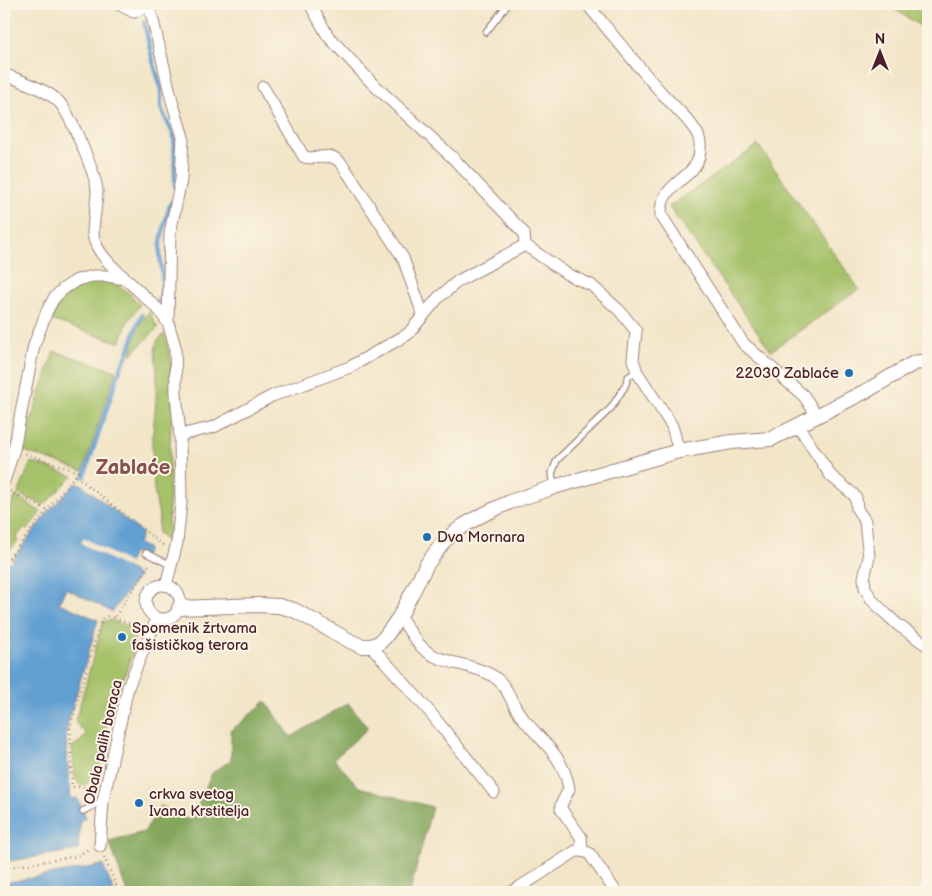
<svg xmlns="http://www.w3.org/2000/svg" width="932" height="896" font-family="'Balsamiq Sans',sans-serif">
  <style>
    .green { fill: #a5c169; stroke: #78704a }
    .forest { fill: #84a75d; stroke: #676344 }
    .water { fill: #609fd2; stroke: #555f7e }
    .pier { fill: #f2e5c8 }
    .lines { fill: none; stroke-linecap: round; stroke-linejoin: round }
    .stream { stroke: #609fd2; stroke-width: 4 }
    .service-casing { stroke: #9e827a; stroke-width: 8 }
    .minor-casing { stroke: #9e827a; stroke-width: 13 }
    .tertiary-casing { stroke: #9e827a; stroke-width: 16 }
    .path { stroke: #9e827a; stroke-width: 2.5; stroke-dasharray: 1 4; stroke-linecap: butt }
    .service { stroke: #fff; stroke-width: 5.5 }
    .minor { stroke: #fff; stroke-width: 11 }
    .tertiary { stroke: #fff; stroke-width: 14 }
    .poi-dot { fill: #1f6fb2; stroke: #fcf5e5; stroke-width: 2 }
    .labels { text-anchor: middle; stroke-width: 4; stroke-linejoin: round; paint-order: stroke }
    .poi-label { font-size: 15px; fill: #4a1f2b; stroke: #fcf5e5; text-anchor: start }
    .street-label { font-size: 15px; fill: #4a1f2b; stroke: #fcf5e5 }
    .district-label { font-size: 20px; font-weight: bold; fill: #87514c; stroke: #fcf5e5 }
  </style>
  <rect width="100%" height="100%" fill="#fcf5e5"/>
  <filter id="ink" filterUnits="userSpaceOnUse"><feTurbulence type="fractalNoise" baseFrequency=".02" numOctaves="2"/><feDisplacementMap in="SourceGraphic" scale="10" xChannelSelector="R" yChannelSelector="G"/><feConvolveMatrix kernelMatrix="1 2 1 2 8 2 1 2 1" color-interpolation-filters="sRGB"/></filter>
  <filter id="wash" filterUnits="userSpaceOnUse"><feTurbulence type="fractalNoise" baseFrequency=".0096" numOctaves="4" result="noise"/><feDisplacementMap in="SourceGraphic" scale="20" xChannelSelector="R" yChannelSelector="G"/><feGaussianBlur stdDeviation="1.12" result="paint"/><feColorMatrix in="noise" values="0 0 0 0 0 0 0 0 0 0 0 0 0 0 0 0 0 1.4 0 .05"/><feComposite in="paint" operator="in"/></filter>
  <g filter="url(#wash)">
    <rect width="100%" height="100%" fill="#f2e5c8"/>
    <g class="green">
      <path d="M886,4H928V34L919,25Z"/>
      <path d="M758,145L859,289L771,351L669,207Z"/>
      <path d="M101,281C110,282 120,285 127,291C132,295 134,299 139,303V306L127,323L120,343L51,320C65,294 70,284 101,281Z"/>
      <path d="M149,312L158,328L131,355C134,339 137,324 149,312Z"/>
      <path d="M164,334C177,362 171,414 170,445C169,477 169,509 168,542L158,533L159,516L154,490L152,443L156,400L157,372L155,352L157,341Z"/>
      <path d="M54,351L116,371L83,471L21,450Z"/>
      <path d="M31,462L73,476L44,505L18,494Z"/>
      <path d="M16,496L41,512L27,530L24,528L16,538L18,541L6,555L4,554V519Z"/>
      <path d="M110,620L131,627L134,632V649L106,727L99,774L86,784L80,785L75,778L72,747L82,740L86,734L75,722L103,622Z"/>
    </g>
    <path class="forest" d="M266,701L291,737L348,703L368,728L334,759L359,787L432,807L410,892H127L109,841L144,832L161,806L191,821L212,773L231,760V731Z"/>
    <g class="water">
      <path d="M76,483L81,484L142,533L138,543L148,549L144,557L133,553L126,568L139,576L112,612L66,588L59,603L98,620L67,726L66,743L71,799L77,798L86,817L80,821L78,850L4,862V586L9,582C4,576 1,567 6,560L10,563L48,512Z"/>
      <path d="M103,865L114,892H4V883Z"/>
    </g>
    <path class="pier" d="M84,538L129,563L126,568L81,543Z"/>
    <g class="lines">
      <g class="stream">
        <path d="M144,22L152,58L161,88V107L163,113L174,136L175,187"/>
        <path d="M157,302C167,286 159,266 160,247C162,233 166,218 170,204L173,201"/>
        <path d="M84,477L121,366C132,351 132,331 142,315"/>
      </g>
    </g>
  </g>
  <g filter="url(#ink)">
    <g class="lines">
      <g class="service-casing">
        <g id="service">
          <path d="M486,32L508,4"/>
          <path d="M554,486L552,473L557,460L611,408L625,386L628,377L637,372"/>
          <path d="M146,553L171,565"/>
          <path d="M83,811L103,801"/>
        </g>
      </g>
      <g class="minor-casing">
        <g id="minor">
          <path d="M118,4L134,12L151,4"/>
          <path d="M149,4L172,101L183,137L181,180L170,233L168,323"/>
          <path d="M310,4L328,36L372,83L452,157L524,233L525,245L567,274L591,285L620,311L636,331L633,360L637,372L672,426L679,451"/>
          <path d="M587,4C611,33 635,63 660,91C670,103 695,124 699,138C701,143 700,151 699,157C692,181 660,183 661,215L743,343L804,396L817,416"/>
          <path d="M4,74C20,81 46,89 58,101C69,111 97,177 97,191C97,205 93,219 93,233C94,250 114,269 126,279"/>
          <path d="M263,87L304,157C321,161 331,148 344,167L403,258L423,315"/>
          <path d="M798,426L831,476L853,494L856,498L857,509L865,521L866,531L869,557L864,578L865,588L872,600L885,613L898,625L928,646"/>
          <path d="M180,435L214,427L272,396L350,367L408,334L438,298L458,281L525,245"/>
          <path d="M4,481L14,449L34,345L47,311L54,298L63,289L77,280L93,276H107L126,279L159,310L168,323L175,346L176,394L180,435L181,503L177,543L166,585"/>
          <circle cx="163" cy="602" r="17"/>
          <path d="M400,616C407,627 414,641 425,650C443,665 473,663 493,676C506,684 510,698 517,710C536,739 563,751 569,789L561,805V809L581,837L582,851L589,853L616,892"/>
          <path d="M371,646L429,711L494,792"/>
          <path d="M100,846L103,801L128,687L157,618"/>
          <path d="M512,892L576,851H582"/>
        </g>
      </g>
      <g class="tertiary-casing">
        <path id="tertiary" d="M179,608L258,605L279,606L294,610L352,642L361,646H371L379,643L385,637L400,616L427,564L445,540L463,526L480,516L510,502L554,487L679,451L732,442L771,439L868,390L914,363L920,362L928,363"/>
      </g>
      <g class="path">
        <path d="M76,476L165,547"/>
        <path d="M10,491L47,510"/>
        <path d="M4,557L9,558L78,472L24,453"/>
        <path d="M114,618L141,628"/>
        <path d="M93,790L89,787H72L70,727L101,620C105,616 109,615 114,618L149,565"/>
        <path d="M104,857L119,892"/>
        <path d="M4,868L77,856L90,848"/>
      </g>
      <use href="#service" class="service"/>
      <use href="#minor" class="minor"/>
      <use href="#tertiary" class="tertiary"/>
    </g>
  </g>
  <g class="poi-dot">
    <circle cx="849" cy="373" r="5"/>
    <circle cx="427" cy="537" r="5"/>
    <circle cx="122" cy="637" r="5"/>
    <circle cx="139" cy="803" r="5"/>
  </g>
  <g class="labels">
    <g class="poi-label">
      <text x="839" y="378" text-anchor="end">22030 Zablaće</text>
      <text x="437" y="542">Dva Mornara</text>
      <text x="132" y="633">Spomenik žrtvama<tspan x="132" dy="17">fašističkog terora</tspan></text>
      <text x="149" y="799">crkva svetog<tspan x="149" dy="17">Ivana Krstitelja</tspan></text>
    </g>
    <g class="street-label">
      <text transform="translate(103 742) rotate(-77)" y="5">Obala palih boraca</text>
    </g>
    <g class="district-label">
      <text x="133" y="474">Zablaće</text>
    </g>
  </g>
  <rect width="932" height="896" fill="none" stroke="#fcf5e5" stroke-width="20"/>
  <g transform="translate(880 52)" stroke="#fcf5e5" stroke-width="4" paint-order="stroke">
  <path d="M0-4L9 19L0 12L-9 19Z" fill="#4a1f2b"/>
  <text y="-8" font-size="14" font-weight="bold" text-anchor="middle" fill="#4a1f2b">N</text>
  </g>
</svg>
